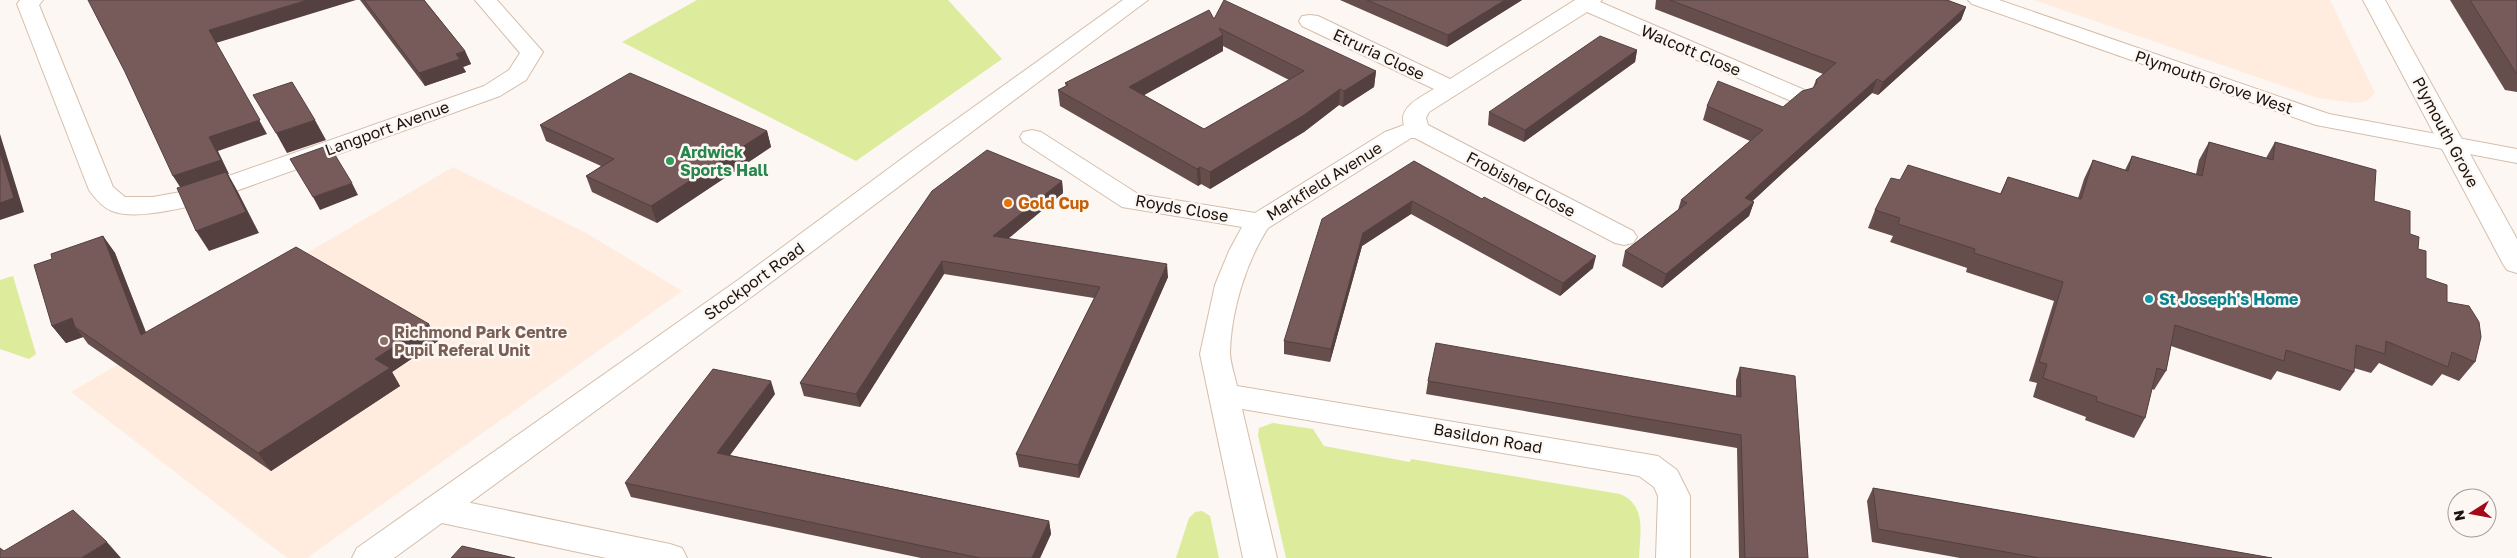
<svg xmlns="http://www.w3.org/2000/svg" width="2517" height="558" font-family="'Golos Text',sans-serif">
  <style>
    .built { fill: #ffecde }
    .green { fill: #ddeb9c }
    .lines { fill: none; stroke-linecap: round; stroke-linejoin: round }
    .minor-casing { stroke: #d5beab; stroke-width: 2 }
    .tertiary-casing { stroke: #d5beab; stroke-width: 2 }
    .primary-casing { stroke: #d5beab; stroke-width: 2 }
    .trunk-casing { stroke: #d5beab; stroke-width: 2 }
    .minor { fill: #fff; fill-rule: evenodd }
    .tertiary { fill: #fff; fill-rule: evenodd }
    .primary { fill: #fff; fill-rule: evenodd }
    .trunk { fill: #fff; fill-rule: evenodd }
    .wall { fill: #664e4d; fill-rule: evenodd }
    .shaded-wall { fill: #53403f }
    .building { fill: #775b5a; stroke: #53403f; fill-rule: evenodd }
    .leisure-dot { fill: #2e9e5b; stroke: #fcf7f3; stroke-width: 2 }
    .food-dot { fill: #e8710a; stroke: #fcf7f3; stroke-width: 2 }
    .culture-dot { fill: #0f9aa8; stroke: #fcf7f3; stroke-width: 2 }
    .education-dot { fill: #8d6e63; stroke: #fcf7f3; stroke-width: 2 }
    .labels { text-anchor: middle; stroke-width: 5; stroke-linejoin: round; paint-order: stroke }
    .street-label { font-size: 16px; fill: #1b130c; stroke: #fcf7f3 }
    .leisure-label { font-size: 16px; font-weight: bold; fill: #27864d; stroke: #fcf7f3; text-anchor: start }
    .food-label { font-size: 16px; font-weight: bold; fill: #c56008; stroke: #fcf7f3; text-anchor: start }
    .culture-label { font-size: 16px; font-weight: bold; fill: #0d838f; stroke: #fcf7f3; text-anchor: start }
    .education-label { font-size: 16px; font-weight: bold; fill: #785e54; stroke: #fcf7f3; text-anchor: start }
  </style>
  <rect width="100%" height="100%" fill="#fcf7f3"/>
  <g class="built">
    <path d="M2034,0H2330L2375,93L2367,101L2355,103L2318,98Z"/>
    <path d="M453,167L588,234L682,291L307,558H287L71,392Z"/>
  </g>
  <g class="green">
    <path d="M697,0H948L1002,59L856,161L622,42Z"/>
    <path d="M13,276L36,354L29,359L0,349V280Z"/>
    <path d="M1273,423L1313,429L1324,446L1410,462L1411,459L1620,494C1647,505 1640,534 1639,558H1286L1258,435L1259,428Z"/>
    <path d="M1202,511L1210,516L1219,558H1176L1189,518L1195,512Z"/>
  </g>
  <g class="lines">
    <g class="minor-casing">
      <g id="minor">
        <path d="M20,0H43L39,5L113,187L125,197H153L186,191L484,86L509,70L520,53L475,0H497L543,52L526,80L500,96L200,204C177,209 134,220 112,211C103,208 94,197 89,190L17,4Z"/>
        <path d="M1575,0H1602L1600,2L1807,91L1811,96L1807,101L1799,103L1791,101L1587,12L1429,112L1426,118L1428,125L1633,231L1637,237L1633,243L1624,245L1615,243L1415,138H1411L1268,228C1246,262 1231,311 1230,352C1230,363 1235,376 1237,386L1658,456L1677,470L1690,496V558H1656L1658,496L1654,487L1639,476L1242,409L1277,558H1243L1200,354L1215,285L1229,251L1242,227L1122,207L1023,142L1020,137L1023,132L1032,130L1041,132L1138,194L1255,213L1385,132L1404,125C1398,107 1421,97 1434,89L1302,26L1299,21L1302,16L1310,15L1318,16L1450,79Z"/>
        <path d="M437,496L670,544L682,548L687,558H606L437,522L425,518L421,509L425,500Z"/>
      </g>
    </g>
    <g class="tertiary-casing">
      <path id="tertiary" d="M1968,0H1999L2329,114L2517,149V163L2316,125L1972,4Z"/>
    </g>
    <g class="primary-casing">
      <path id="primary" d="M2363,0H2385L2517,239V273L2507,270L2503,264Z"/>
    </g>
    <g class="trunk-casing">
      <path id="trunk" d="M1123,0H1148L758,292L394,558H352L357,548L738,280L915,149Z"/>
    </g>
    <use href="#minor" class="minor"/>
    <use href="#tertiary" class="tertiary"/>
    <use href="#primary" class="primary"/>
    <use href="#trunk" class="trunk"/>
  </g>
  <g class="wall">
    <path d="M360,0H424L465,51L471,64L463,67L466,72L425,86Z"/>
    <path d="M1340,0H1522L1447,47Z"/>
    <path d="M1656,0H1947L1966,7L1961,20L1878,95L1872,93L1786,170L1752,201L1754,202L1749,216L1662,288L1622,266L1625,251L1678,210L1681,200L1750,141L1703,120L1707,106L1783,107L1813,88L1816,80L1823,74L1655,9Z"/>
    <path d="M2450,0H2517V92L2505,90Z"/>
    <path d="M1214,19L1376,71L1374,87L1343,107L1339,105L1304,132L1210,189L1201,184L1198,186L1060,106L1058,90L1066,86L1065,83ZM1223,46L1289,80L1204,129L1144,95L1223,51Z"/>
    <path d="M1637,50L1635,62L1524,142L1488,125L1489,112Z"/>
    <path d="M540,125L767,131L771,147L657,223L592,192L586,176L601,166L546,141Z"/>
    <path d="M2209,142L2266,158L2275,142L2374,201L2410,234L2418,249L2426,278L2447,302L2475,362L2459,381L2442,374L2432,386L2379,363L2371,373L2354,368V372L2340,391L2277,371L2271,380L2171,346L2166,371L2154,390L2152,389L2145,418L2134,438L2085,420L2086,417L2033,397L2037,383L2029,381L2054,301L1966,272L1967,268L1890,242L1893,236L1868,228L1875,210L1900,180L2000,194L2008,177L2078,198L2084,179L2093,160L2125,170L2132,156L2196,174L2199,160Z"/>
    <path d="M1414,161L1593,268L1560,296L1411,214L1362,246L1330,362L1284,354V341Z"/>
    <path d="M1062,181L1063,193L1008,239L1168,277L1079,478L1019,467L1016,454L1094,298L944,274L860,407L804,396L800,383L932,191Z"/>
    <path d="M103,236L115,253L146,332L438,341L392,372L400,386L271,471L88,344L83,337L66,343L52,326V259Z"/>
    <path d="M1740,367L1808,558H1739L1737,448L1426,394L1428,381L1736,396V380Z"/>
    <path d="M775,394L730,455L1049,521L1051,534L1040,558H921L631,497L625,483Z"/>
    <path d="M1873,488L2272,558H1960L1872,542L1867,501Z"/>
  </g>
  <g class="shaded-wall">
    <path d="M307,0H356L216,43L267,134L218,151L229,174H228L238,192L259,233L209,251L196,231L182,190L173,176L209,137V30Z"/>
    <path d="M1505,0H1522L1447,47L1448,35Z"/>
    <path d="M1966,7L1961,20L1878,95L1883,82Z"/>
    <path d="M1223,35V51L1130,103L1129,87Z"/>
    <path d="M1637,50L1635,62L1524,142L1525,130Z"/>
    <path d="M465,51L471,64L463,67L466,72L425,86L419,73L456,54Z"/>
    <path d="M1376,71L1374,87L1343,107L1344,91Z"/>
    <path d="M1877,79L1872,93L1786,170L1741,212L1745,198L1791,156Z"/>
    <path d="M1340,89L1339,105L1304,132L1210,189V172Z"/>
    <path d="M315,120L326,140L287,153L276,133Z"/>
    <path d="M767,131L771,147L657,223L651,206Z"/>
    <path d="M0,134L24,212L0,220Z"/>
    <path d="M1200,167L1201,184L1198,186L1197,169Z"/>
    <path d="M1062,181L1063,193L995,249L993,236Z"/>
    <path d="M352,183L358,195L320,210L313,197Z"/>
    <path d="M1412,201L1411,214L1362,246L1330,362L1331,349L1363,233Z"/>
    <path d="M1754,202L1749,216L1662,288L1666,274Z"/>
    <path d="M103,236L115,253L153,352L141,335Z"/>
    <path d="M1596,256L1593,268L1560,296L1563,283Z"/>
    <path d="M942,261L944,274L860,407L856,394Z"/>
    <path d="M1167,264L1168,277L1079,478L1078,465Z"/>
    <path d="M72,318L75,327L83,337L66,343L52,326Z"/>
    <path d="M429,324L438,341L392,372L400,386L271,471L258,453L375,359Z"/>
    <path d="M771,381L775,394L722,466L717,453Z"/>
    <path d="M1049,521L1051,534L1040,558H1032Z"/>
    <path d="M107,542L121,558H81Z"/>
  </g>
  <g class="building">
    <path d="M88,0H307L209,30L260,120L209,137L221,160L173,176L125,72Z"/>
    <path d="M364,0H424L465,51L456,54L460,59L419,73Z"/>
    <path d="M1224,0L1376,71L1344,91L1340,89L1304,115L1210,172L1200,167L1197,169L1058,90L1068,85L1065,83L1209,10L1214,19ZM1219,28L1304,71L1204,129L1129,87L1223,35Z"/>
    <path d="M1367,0H1505L1448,35Z"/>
    <path d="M1670,0H1947L1966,7L1883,82L1877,79L1791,156L1745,198L1754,202L1666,274L1625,251L1687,203L1681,200L1763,130L1707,106L1718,81L1783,107L1802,91L1813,88L1817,82L1816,80L1836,63Z"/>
    <path d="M2470,0H2517V73H2516Z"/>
    <path d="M1600,36L1637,50L1525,130L1489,112Z"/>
    <path d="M630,73L767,131L651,206L586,176L614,159L540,125Z"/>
    <path d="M292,82L315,120L276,133L253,95Z"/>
    <path d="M2209,142L2273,160L2275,142L2376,170L2374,201L2410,211V234L2419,237L2418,249L2426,251V278L2447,285V302L2469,306L2479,322L2481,337L2475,362L2452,352L2448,367L2386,341L2385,354L2356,345L2354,372L2286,350L2284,361L2175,325L2166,371L2157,368L2145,418L2096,401L2097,397L2043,378L2047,364L2039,362L2063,282L1974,253L1975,249L1898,224L1900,218L1875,210L1891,178L1900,180L1908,165L2001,194L2008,177L2081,199L2093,160L2128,171L2132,156L2202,176Z"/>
    <path d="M329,145L352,183L313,197L290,159Z"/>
    <path d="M987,150L1062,181L993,236L1167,264L1078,465L1016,454L1100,287L942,261L856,394L800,383L932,191Z"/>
    <path d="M0,152L14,198L0,203Z"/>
    <path d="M1414,161L1482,199L1484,197L1596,256L1563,283L1412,201L1363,233L1331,349L1284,341L1322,219Z"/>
    <path d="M226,172L246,212L196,231L177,188Z"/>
    <path d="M103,236L141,335L296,247L429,324L375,359L390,368L258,453L75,327L72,318L52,326L34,265L52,259L51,254Z"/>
    <path d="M1436,343L1741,397L1740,367L1795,376L1808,558H1745L1741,435L1428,381Z"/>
    <path d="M713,369L771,381L717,453L1049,521L1032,558H980L625,483Z"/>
    <path d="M1873,488L2272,558H2039L1878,529Z"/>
    <path d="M73,510L107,542L81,558H0V548L4,551Z"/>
    <path d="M462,546L515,558H451Z"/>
  </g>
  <circle class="leisure-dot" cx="670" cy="161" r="5"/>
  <circle class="food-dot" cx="1008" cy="203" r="5"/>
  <circle class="culture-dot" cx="2149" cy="299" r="5"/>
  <circle class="education-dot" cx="384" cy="341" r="5"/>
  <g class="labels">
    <g class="street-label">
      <text transform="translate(1691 50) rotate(23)" y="6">Walcott Close</text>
      <text transform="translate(1379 54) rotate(25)" y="6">Etruria Close</text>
      <text transform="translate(2214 82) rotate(19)" y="6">Plymouth Grove West</text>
      <text transform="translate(387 128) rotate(-20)" y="6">Langport Avenue</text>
      <text transform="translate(2446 132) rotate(62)" y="6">Plymouth Grove</text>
      <text transform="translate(1324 181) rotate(-32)" y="6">Markfield Avenue</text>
      <text transform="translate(1521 184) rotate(28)" y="6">Frobisher Close</text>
      <text transform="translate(1182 208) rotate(10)" y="6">Royds Close</text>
      <text transform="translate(754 281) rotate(-36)" y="6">Stockport Road</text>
      <text transform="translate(1488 438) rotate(10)" y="6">Basildon Road</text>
    </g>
    <g class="leisure-label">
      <text x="680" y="158">Ardwick<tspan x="680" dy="18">Sports Hall</tspan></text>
    </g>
    <g class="food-label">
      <text x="1018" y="209">Gold Cup</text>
    </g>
    <g class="culture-label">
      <text x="2159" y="305">St Joseph's Home</text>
    </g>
    <g class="education-label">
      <text x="394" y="338">Richmond Park Centre<tspan x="394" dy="18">Pupil Referal Unit</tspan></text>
    </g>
  </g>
  <g transform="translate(2472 513) rotate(259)"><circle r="24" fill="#fcf7f3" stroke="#a29c97"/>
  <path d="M0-4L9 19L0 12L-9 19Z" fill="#a30718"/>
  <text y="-8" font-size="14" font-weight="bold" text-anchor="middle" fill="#1b130c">N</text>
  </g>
</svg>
